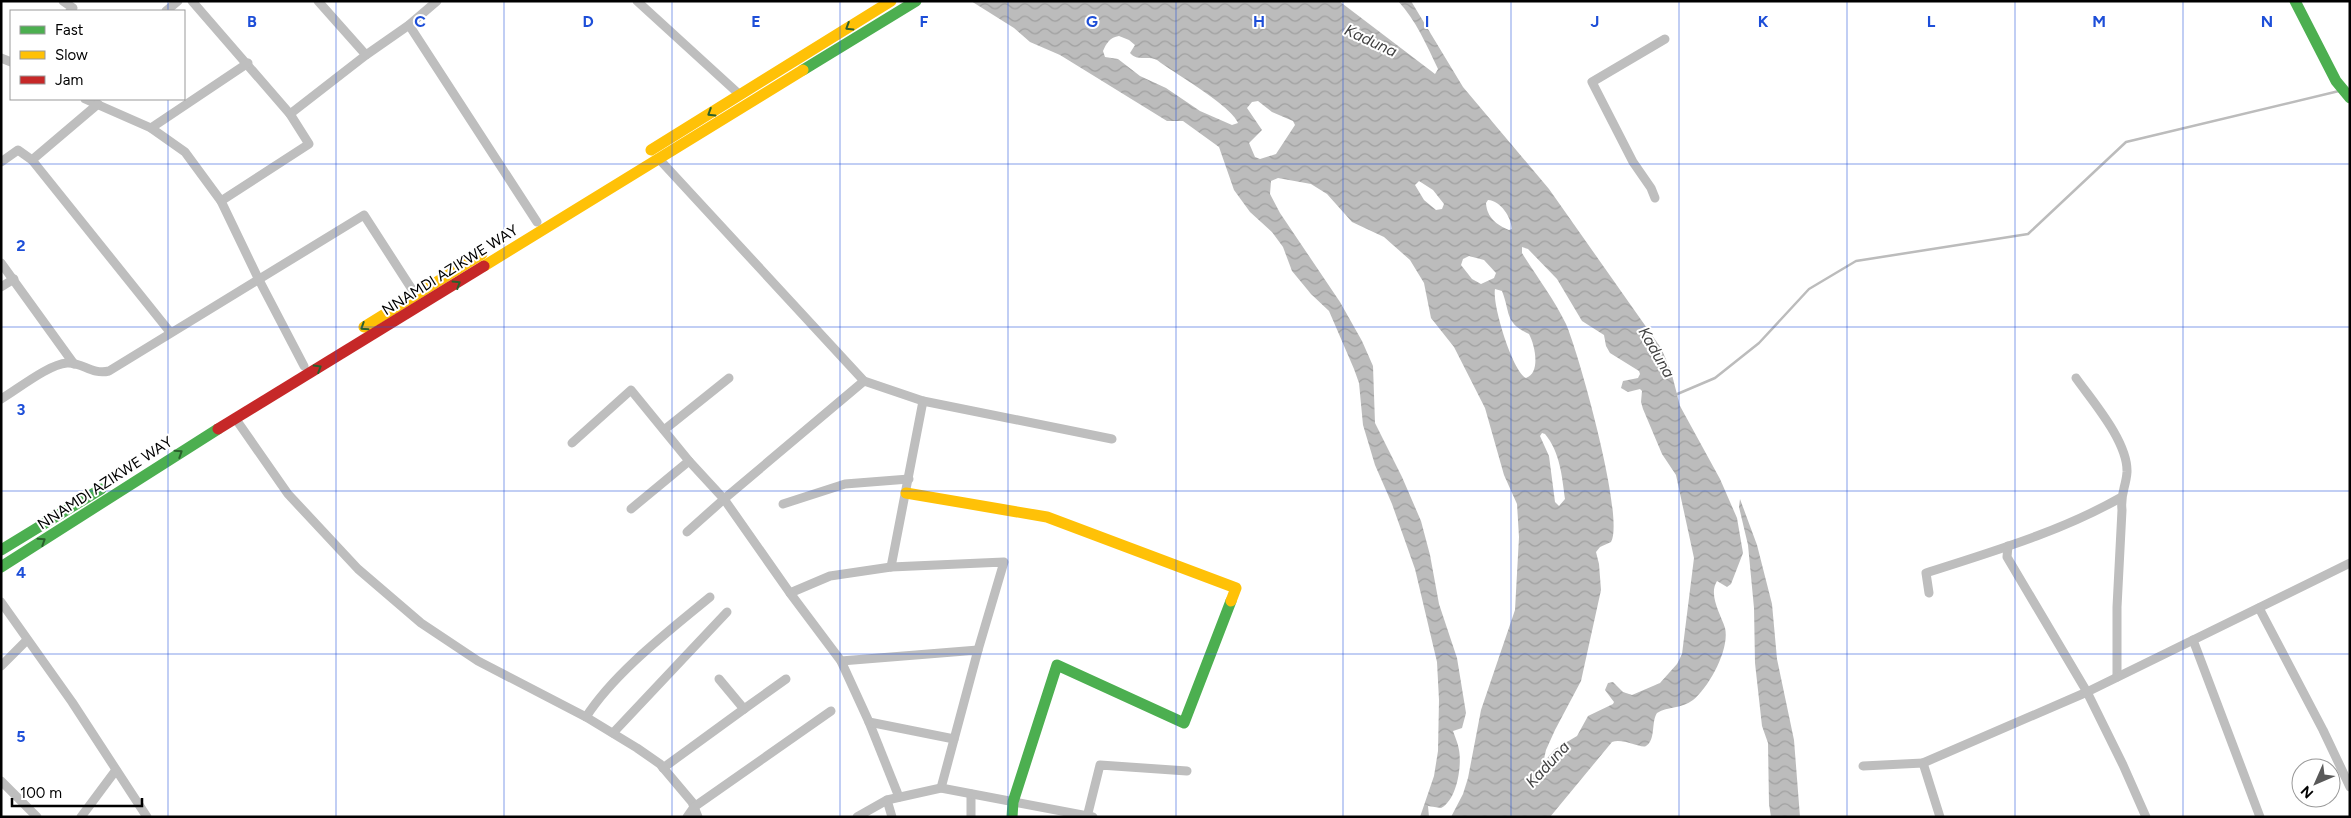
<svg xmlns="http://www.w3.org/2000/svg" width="2351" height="818" font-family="Figtree,sans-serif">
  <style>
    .water { fill: url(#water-waves); fill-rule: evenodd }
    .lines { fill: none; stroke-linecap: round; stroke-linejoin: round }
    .stream { stroke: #bcbcbc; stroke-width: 2.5 }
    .street { stroke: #bebebe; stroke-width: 9 }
    .fast { stroke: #4caf50; stroke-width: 11 }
    .slow { stroke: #ffc107; stroke-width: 11 }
    .jam { stroke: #c62828; stroke-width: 11 }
    .oneway { stroke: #2a602c }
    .grid { fill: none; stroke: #1d4ed8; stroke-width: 1; stroke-opacity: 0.55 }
    .labels { text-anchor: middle; stroke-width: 4; stroke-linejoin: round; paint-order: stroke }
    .street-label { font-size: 15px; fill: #000; stroke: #fff }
    .water-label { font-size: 16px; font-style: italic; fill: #404040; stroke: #fff }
    .grid-label { font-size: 16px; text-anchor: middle; font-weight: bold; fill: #1d4ed8; stroke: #fff; stroke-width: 4; stroke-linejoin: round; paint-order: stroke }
  </style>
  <defs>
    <pattern id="water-waves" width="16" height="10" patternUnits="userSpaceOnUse" patternTransform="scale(1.25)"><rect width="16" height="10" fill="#bcbcbc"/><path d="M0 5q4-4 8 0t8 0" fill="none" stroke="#a0a0a0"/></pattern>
  </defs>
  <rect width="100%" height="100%" fill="#fff"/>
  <g class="water">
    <path d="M971,1H1339L1435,74L1438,69C1427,46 1416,20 1398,1H1411L1463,87L1549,189L1661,348L1671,371L1680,406L1720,479L1737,518L1743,553L1731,584L1727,587L1717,581C1708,595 1721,615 1725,628C1730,649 1709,687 1693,700C1682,709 1668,706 1657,713C1651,722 1656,740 1646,746C1641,749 1624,738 1612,742L1550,817H1451L1463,794L1468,778L1481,710L1515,610L1519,537L1517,504L1504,475L1485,408L1454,347L1431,318L1424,283L1410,260L1384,237L1352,222L1327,194L1311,184L1278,178L1271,181L1270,194L1280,213L1340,302L1362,341L1373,366L1375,423L1402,477L1421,521L1430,555L1439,604L1457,658L1466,713L1462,728L1453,731C1455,737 1458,743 1459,750C1462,766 1457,800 1441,808L1428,806L1429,817H1420L1434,776L1438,751L1439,700L1437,662L1415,569L1392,504L1375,465L1363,425L1359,383L1354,369L1329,311L1311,294L1292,271L1283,247L1272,232L1250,212L1234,190L1219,147L1183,121H1167L1060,55L1030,42L1014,28ZM1119,36L1129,40L1135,45L1130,53C1138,62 1147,55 1157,60C1174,73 1232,106 1238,123L1232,125L1200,111L1166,88L1140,76L1118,59L1105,57L1103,51C1106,44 1110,37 1119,36ZM1258,101L1272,112L1293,121L1295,125L1276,154L1260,159L1255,157L1249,143L1262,130L1247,108L1252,102ZM1419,181L1433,190L1444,204L1442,209L1436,210L1424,200L1415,185ZM1488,200C1501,201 1511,217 1512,229L1509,230C1497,225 1487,218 1486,203ZM1522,247L1528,249L1557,279L1582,321L1604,335L1606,346L1610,353L1639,371L1640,374L1638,378L1623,381L1621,388L1628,392L1640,389L1642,391L1641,402L1643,409L1662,454L1676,475L1694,558L1682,654L1677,664L1660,683L1632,695L1623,692L1613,682L1608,683L1605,690L1614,702L1613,704L1588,716L1577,736L1555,749L1543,763L1546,750L1555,730L1581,681L1601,590L1599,564L1596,552L1600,547L1611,542C1625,518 1579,354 1566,324C1554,299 1537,277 1522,253ZM1469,256L1484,260L1496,273L1494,278L1481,284L1472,279L1461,265L1463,259ZM1495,289L1502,291C1511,314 1504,322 1529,334C1535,345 1541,373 1526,378C1513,372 1492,305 1495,289ZM1542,433L1545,434C1560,452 1562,476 1565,499L1559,506L1555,502L1549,456L1540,436Z"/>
    <path d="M1740,499L1757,545L1772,604L1777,659L1794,740L1800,817H1771L1769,804L1768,743L1762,726L1755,663L1754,608L1748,545L1739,507Z"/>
  </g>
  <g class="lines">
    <path class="stream" d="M1675,395L1715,378L1759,343L1809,289L1856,261L2028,234L2126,142L2339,91"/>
    <g class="street">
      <path d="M63,1L73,8L70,11"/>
      <path d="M192,1L290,114L309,144L221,201"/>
      <path d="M318,1L366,55"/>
      <path d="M637,1L740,95"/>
      <path d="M166,11L178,1"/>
      <path d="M409,25L537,222"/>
      <path d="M1,58L11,62"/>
      <path d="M85,99L151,128L185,152L221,201L258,278L304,366"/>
      <path d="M290,114L366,55L409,25L437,1"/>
      <path d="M151,128L248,63"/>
      <path d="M659,159L864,381L923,401"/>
      <path d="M32,160L170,332"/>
      <path d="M1,162L18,150L32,160L98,104"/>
      <path d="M1655,198L1651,188L1633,162L1592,82L1665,39"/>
      <path d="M1,263L74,364"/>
      <path d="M1,287L14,279"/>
      <path d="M2076,378C2093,402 2128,442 2127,472C2126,487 2120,494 2122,510L2117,607V677"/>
      <path d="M1,399C18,389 49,364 67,363C83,362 91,375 109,371L364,215L415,294"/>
      <path d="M235,418L288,494L358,569L421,623L478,661L586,717L637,748L660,764L692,802L698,817"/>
      <path d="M664,430L729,378"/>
      <path d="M572,443L631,390L689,461L631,509"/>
      <path d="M783,504L845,484L909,479"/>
      <path d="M687,532L724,499L689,461"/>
      <path d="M2008,546L2007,557L2087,692L2123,765L2146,817"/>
      <path d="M891,567L923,401L1112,439"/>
      <path d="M790,593L724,499L864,381"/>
      <path d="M1929,593L1926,573C1991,552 2060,532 2120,498"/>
      <path d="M1,602L72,702L147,817"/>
      <path d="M2259,608L2323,730L2350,787"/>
      <path d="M2193,640L2260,817"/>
      <path d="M841,661L978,650L941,788"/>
      <path d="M1,666L27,640"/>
      <path d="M744,709L786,679"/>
      <path d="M586,717C615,672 669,631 710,597"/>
      <path d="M869,722L899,797"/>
      <path d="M613,733L727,612"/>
      <path d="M954,739L869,722L841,661L790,593L830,576L891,567L1004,562L978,650"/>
      <path d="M1923,763L2087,692L2350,563"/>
      <path d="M1863,766L1923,763L1940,817"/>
      <path d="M663,768L744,709L719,679"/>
      <path d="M1,781L37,817"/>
      <path d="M971,794V817"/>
      <path d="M887,800L892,817"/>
      <path d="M81,817L116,770"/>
      <path d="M687,817L694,807L831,711"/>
      <path d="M857,817L887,800L941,788L1093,817"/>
      <path d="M1087,817L1100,765L1187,771"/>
    </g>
    <g class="fast">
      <path d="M2295,1L2336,81L2350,98"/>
      <path d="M803,70L916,1"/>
      <path d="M1,550L101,489"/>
      <path d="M1,567L218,429"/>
      <path d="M1012,817L1013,802L1057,665L1184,723L1231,601"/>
    </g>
    <g class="slow">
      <path d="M651,150L891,1"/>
      <path d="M484,266L803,70"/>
      <path d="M364,327L482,254"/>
      <path d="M906,493L1047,517L1236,588L1231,601"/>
    </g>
    <path class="jam" d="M218,429L484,266"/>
  </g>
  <defs><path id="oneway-chevron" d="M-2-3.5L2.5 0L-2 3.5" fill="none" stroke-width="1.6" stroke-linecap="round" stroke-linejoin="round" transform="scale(1.25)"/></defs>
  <g class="oneway">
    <use href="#oneway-chevron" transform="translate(849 27) rotate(148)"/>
    <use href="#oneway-chevron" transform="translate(711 113) rotate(148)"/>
    <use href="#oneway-chevron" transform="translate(457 284) rotate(-32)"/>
    <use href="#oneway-chevron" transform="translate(364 327) rotate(147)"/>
    <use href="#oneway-chevron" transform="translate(318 368) rotate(-31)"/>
    <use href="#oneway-chevron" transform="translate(179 453) rotate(-33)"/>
    <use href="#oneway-chevron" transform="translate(42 541) rotate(-33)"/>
  </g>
  <path class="grid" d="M168,1V11M336,1V817M504,1V817M672,1V817M840,1V817M1008,1V817M1176,1V817M1343,1V817M1511,1V817M1679,1V817M1847,1V817M2015,1V817M2183,1V817M168,99V817M1,164H2350M1,327H2350M1,491H2350M1,654H2350"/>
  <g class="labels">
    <g class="street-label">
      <text transform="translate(450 270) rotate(-32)" y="5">NNAMDI AZIKWE WAY</text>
      <text transform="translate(105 483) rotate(-33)" y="5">NNAMDI AZIKWE WAY</text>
    </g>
    <g class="water-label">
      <text transform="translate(1371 40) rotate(25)" y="6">Kaduna</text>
      <text transform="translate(1657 352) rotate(60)" y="6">Kaduna</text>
      <text transform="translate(1547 764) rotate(-47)" y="6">Kaduna</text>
    </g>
  </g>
  <g class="grid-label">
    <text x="252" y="27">B</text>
    <text x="420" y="27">C</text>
    <text x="588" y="27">D</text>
    <text x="756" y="27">E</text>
    <text x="924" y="27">F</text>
    <text x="1092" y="27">G</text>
    <text x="1259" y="27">H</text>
    <text x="1427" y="27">I</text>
    <text x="1595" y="27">J</text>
    <text x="1763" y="27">K</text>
    <text x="1931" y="27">L</text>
    <text x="2099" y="27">M</text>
    <text x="2267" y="27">N</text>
    <text x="21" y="251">2</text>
    <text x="21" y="415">3</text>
    <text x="21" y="578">4</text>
    <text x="21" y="742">5</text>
  </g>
  <rect width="2351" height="818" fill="none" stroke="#000000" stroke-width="5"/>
  <rect x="10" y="10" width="175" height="90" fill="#ffffff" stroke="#999999"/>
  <rect x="20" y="26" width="25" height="8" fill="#4caf50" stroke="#999999"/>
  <text x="55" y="35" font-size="15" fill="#000000">Fast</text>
  <rect x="20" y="51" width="25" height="8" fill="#ffc107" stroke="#999999"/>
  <text x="55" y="60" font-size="15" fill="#000000">Slow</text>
  <rect x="20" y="76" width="25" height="8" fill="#c62828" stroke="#999999"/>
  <text x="55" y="85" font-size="15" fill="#000000">Jam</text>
  <g transform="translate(2316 783) rotate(225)"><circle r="24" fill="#ffffff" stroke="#999999"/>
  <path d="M0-4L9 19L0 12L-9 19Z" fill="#595959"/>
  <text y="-8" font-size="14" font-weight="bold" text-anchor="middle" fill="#000000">N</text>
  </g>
  <path d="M12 798v8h130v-8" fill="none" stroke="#000000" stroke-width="2.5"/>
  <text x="20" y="798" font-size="15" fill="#000000" stroke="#ffffff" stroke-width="4" paint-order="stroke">100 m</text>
</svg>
